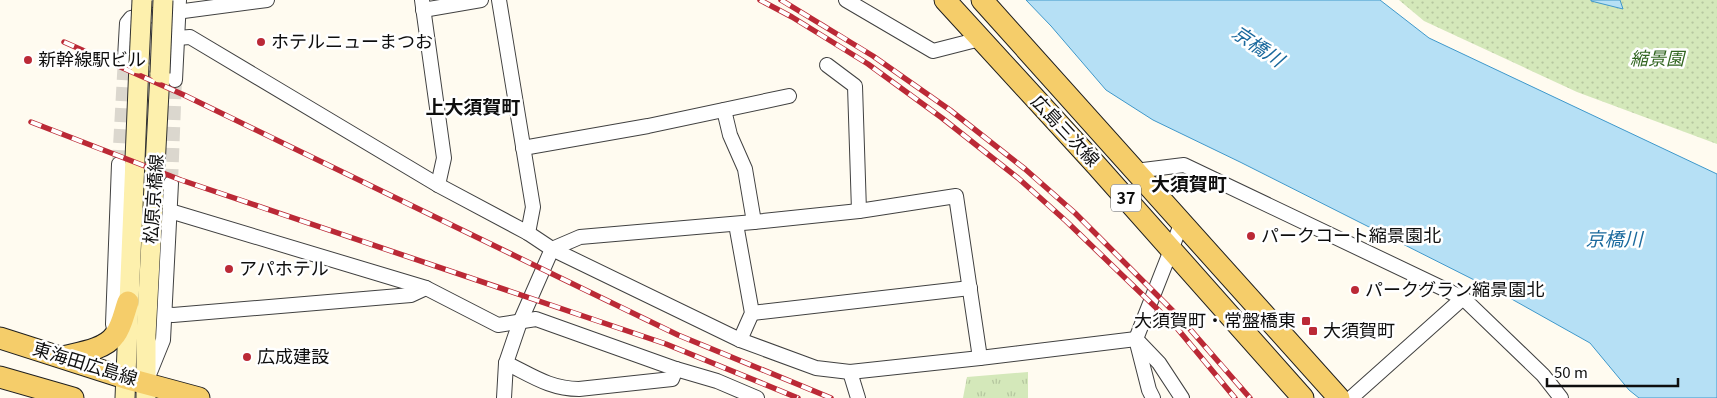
<svg xmlns="http://www.w3.org/2000/svg" width="1717" height="398" font-family="Georgia,'Noto Sans JP',serif">
  <style>
    .grass { fill: url(#grass-tufts) }
    .garden { fill: url(#garden-dots) }
    .water { fill: #b6e0f5; stroke: #3f98ca }
    .lines { fill: none; stroke-linecap: round; stroke-linejoin: round }
    .street-tunnel { stroke: #dbd7ce; stroke-width: 14; stroke-dasharray: 14 7; stroke-linecap: butt }
    .street-casing { stroke: #414141; stroke-width: 16 }
    .secondary-casing { stroke: #303030; stroke-width: 21 }
    .primary-casing { stroke: #1f1f1f; stroke-width: 23 }
    .street { stroke: #fff; stroke-width: 14 }
    .secondary { stroke: #fdf0ad; stroke-width: 19 }
    .primary { stroke: #f5cd6a; stroke-width: 21 }
    .rail-casing { stroke: #bb2936; stroke-width: 5.5 }
    .rail { stroke: #fff; stroke-width: 4; stroke-dasharray: 11; stroke-linecap: butt }
    .secondary-bridge-casing { stroke: #303030; stroke-width: 21; stroke-linecap: butt }
    .secondary-bridge { stroke: #fdf0ad; stroke-width: 19 }
    .poi-dot { fill: #bb2936; stroke: #fff; stroke-width: 2 }
    .labels { text-anchor: middle; stroke-width: 5; stroke-linejoin: round; paint-order: stroke }
    .shield { fill: #fff; stroke: #565656; stroke-width: 1 }
    .shield-label { font-size: 16px; font-weight: bold; fill: #0e0e0e }
    .poi-label { font-size: 18px; fill: #0e0e0e; stroke: #fff; text-anchor: start }
    .park-label { font-size: 18px; font-style: italic; fill: #316520; stroke: #fff }
    .street-label { font-size: 18px; fill: #0e0e0e; stroke: #fff }
    .water-label { font-size: 19px; font-style: italic; fill: #1a699d; stroke: #fff }
    .neighbourhood-label { font-size: 19px; font-weight: bold; fill: #0e0e0e; stroke: #fff }
  </style>
  <defs>
    <pattern id="grass-tufts" width="24" height="20" patternUnits="userSpaceOnUse" patternTransform="scale(1.25)"><rect width="24" height="20" fill="#d4e8ba"/><path d="M3 7l-1-3M5 7V3M7 7l1-3M15 17l-1-3M17 17v-4M19 17l1-3" fill="none" stroke="#b5c69f"/></pattern>
    <pattern id="garden-dots" width="8" height="8" patternUnits="userSpaceOnUse" patternTransform="scale(1.25)"><rect width="8" height="8" fill="#d4e8ba"/><path d="M2 2h.1M6 6h.1" fill="none" stroke="#b5c69f" stroke-width="1.8" stroke-linecap="round"/></pattern>
  </defs>
  <rect width="100%" height="100%" fill="#fffbf0"/>
  <path class="grass" d="M1028,372V398H963L967,377Z"/>
  <path class="garden" d="M1399,0H1717V144L1577,92L1424,21Z"/>
  <g class="water">
    <path d="M1026,0H1380L1429,38L1717,174V398H1639L1629,390L1590,343L1508,297L1240,162L1153,120L1106,90L1051,26Z"/>
    <path d="M1620,0L1623,9L1591,1V0Z"/>
  </g>
  <g class="lines">
    <g class="street-tunnel">
      <path d="M119,164L125,58"/>
      <path d="M171,183L175,80"/>
    </g>
    <g class="street-casing">
      <g id="street">
        <path d="M422,0L444,158L438,185"/>
        <path d="M499,0L533,207L528,233"/>
        <path d="M846,0L933,51L980,39"/>
        <path d="M423,10L481,0"/>
        <path d="M177,38L190,37L438,185L528,233L552,249L740,340L816,368L850,372L980,358L1136,339L1159,363L1182,398"/>
        <path d="M125,58L127,23L131,18L267,0"/>
        <path d="M827,65L855,86L859,211"/>
        <path d="M175,80L179,0"/>
        <path d="M724,110L730,135L745,169L754,222"/>
        <path d="M523,148L648,126L789,96"/>
        <path d="M1135,171L1184,165L1463,298L1543,375L1561,398"/>
        <path d="M170,211L426,288L498,325L536,319L676,369L717,381L757,398"/>
        <path d="M736,224L752,313L740,340"/>
        <path d="M752,313L970,288"/>
        <path d="M165,314L173,315L411,295L426,288"/>
        <path d="M115,333L113,324L119,164"/>
        <path d="M506,363C531,375 550,389 579,389L672,379L676,369"/>
        <path d="M850,372L858,398"/>
        <path d="M148,377L163,340L171,183"/>
        <path d="M504,398L506,363L520,322L552,249L580,237L754,222L859,211L956,196L980,358"/>
        <path d="M1153,398L1149,390L1136,339L1182,222"/>
        <path d="M1351,398L1463,298"/>
      </g>
    </g>
    <g class="secondary-casing">
      <g id="secondary">
        <path d="M125,398L139,64"/>
        <path d="M146,398V335L160,73"/>
      </g>
    </g>
    <g class="primary-casing">
      <g id="primary">
        <path d="M945,0L1097,166L1303,398"/>
        <path d="M982,0L1339,398"/>
        <path d="M0,338L125,378L199,398"/>
        <path d="M62,357C78,353 105,350 115,335C122,326 124,313 128,302"/>
        <path d="M0,377L73,398"/>
      </g>
    </g>
    <use href="#street" class="street"/>
    <use href="#secondary" class="secondary"/>
    <use href="#primary" class="primary"/>
    <g class="rail-casing">
      <g id="rail">
        <path d="M760,0L792,17L868,64L942,118L1018,178L1066,221L1176,327L1235,398"/>
        <path d="M781,0L873,56L950,110L1025,169L1075,213L1182,320L1250,398"/>
        <path d="M64,42L184,95L678,335L831,398"/>
        <path d="M31,122L181,180L666,344L798,398"/>
      </g>
    </g>
    <use href="#rail" class="rail"/>
    <g class="secondary-bridge-casing">
      <g id="secondary-bridge">
        <path d="M139,64L142,0"/>
        <path d="M160,73L163,0"/>
      </g>
    </g>
    <use href="#secondary-bridge" class="secondary-bridge"/>
  </g>
  <g class="poi-dot">
    <circle cx="261" cy="42" r="5"/>
    <circle cx="28" cy="60" r="5"/>
    <circle cx="1251" cy="236" r="5"/>
    <circle cx="229" cy="269" r="5"/>
    <circle cx="1355" cy="290" r="5"/>
    <rect x="1301" y="316" width="10" height="10" rx="2.5"/>
    <rect x="1308" y="326" width="10" height="10" rx="2.5"/>
    <circle cx="247" cy="357" r="5"/>
  </g>
  <g class="labels">
    <rect class="shield" x="1111" y="184.5" width="30" height="27" rx="4"/>
    <g class="shield-label">
      <text x="1126" y="204">37</text>
    </g>
    <g class="poi-label">
      <text x="271" y="48">ホテルニューまつお</text>
      <text x="38" y="66">新幹線駅ビル</text>
      <text x="1261" y="242">パークコート縮景園北</text>
      <text x="239" y="275">アパホテル</text>
      <text x="1365" y="296">パークグラン縮景園北</text>
      <text x="1296" y="327" text-anchor="end">大須賀町・常盤橋東</text>
      <text x="1323" y="337">大須賀町</text>
      <text x="257" y="363">広成建設</text>
    </g>
    <g class="park-label">
      <text x="1657" y="65">縮景園</text>
    </g>
    <g class="street-label">
      <text transform="translate(1065 131) rotate(47)" y="6">広島三次線</text>
      <text transform="translate(154 199) rotate(-86)" y="6">松原京橋線</text>
      <text transform="translate(85 364) rotate(17)" y="6">東海田広島線</text>
    </g>
    <g class="water-label">
      <text transform="translate(1258 46) rotate(34)" y="7">京橋川</text>
      <text x="1614" y="246">京橋川</text>
    </g>
    <g class="neighbourhood-label">
      <text x="473" y="114">上大須賀町</text>
      <text x="1189" y="191">大須賀町</text>
    </g>
  </g>
  <path d="M1547 378v8h131v-8" fill="none" stroke="#0e0e0e" stroke-width="2.5"/>
  <text x="1554" y="378" font-size="15" fill="#0e0e0e" stroke="#ffffff" stroke-width="4" paint-order="stroke">50 m</text>
</svg>
